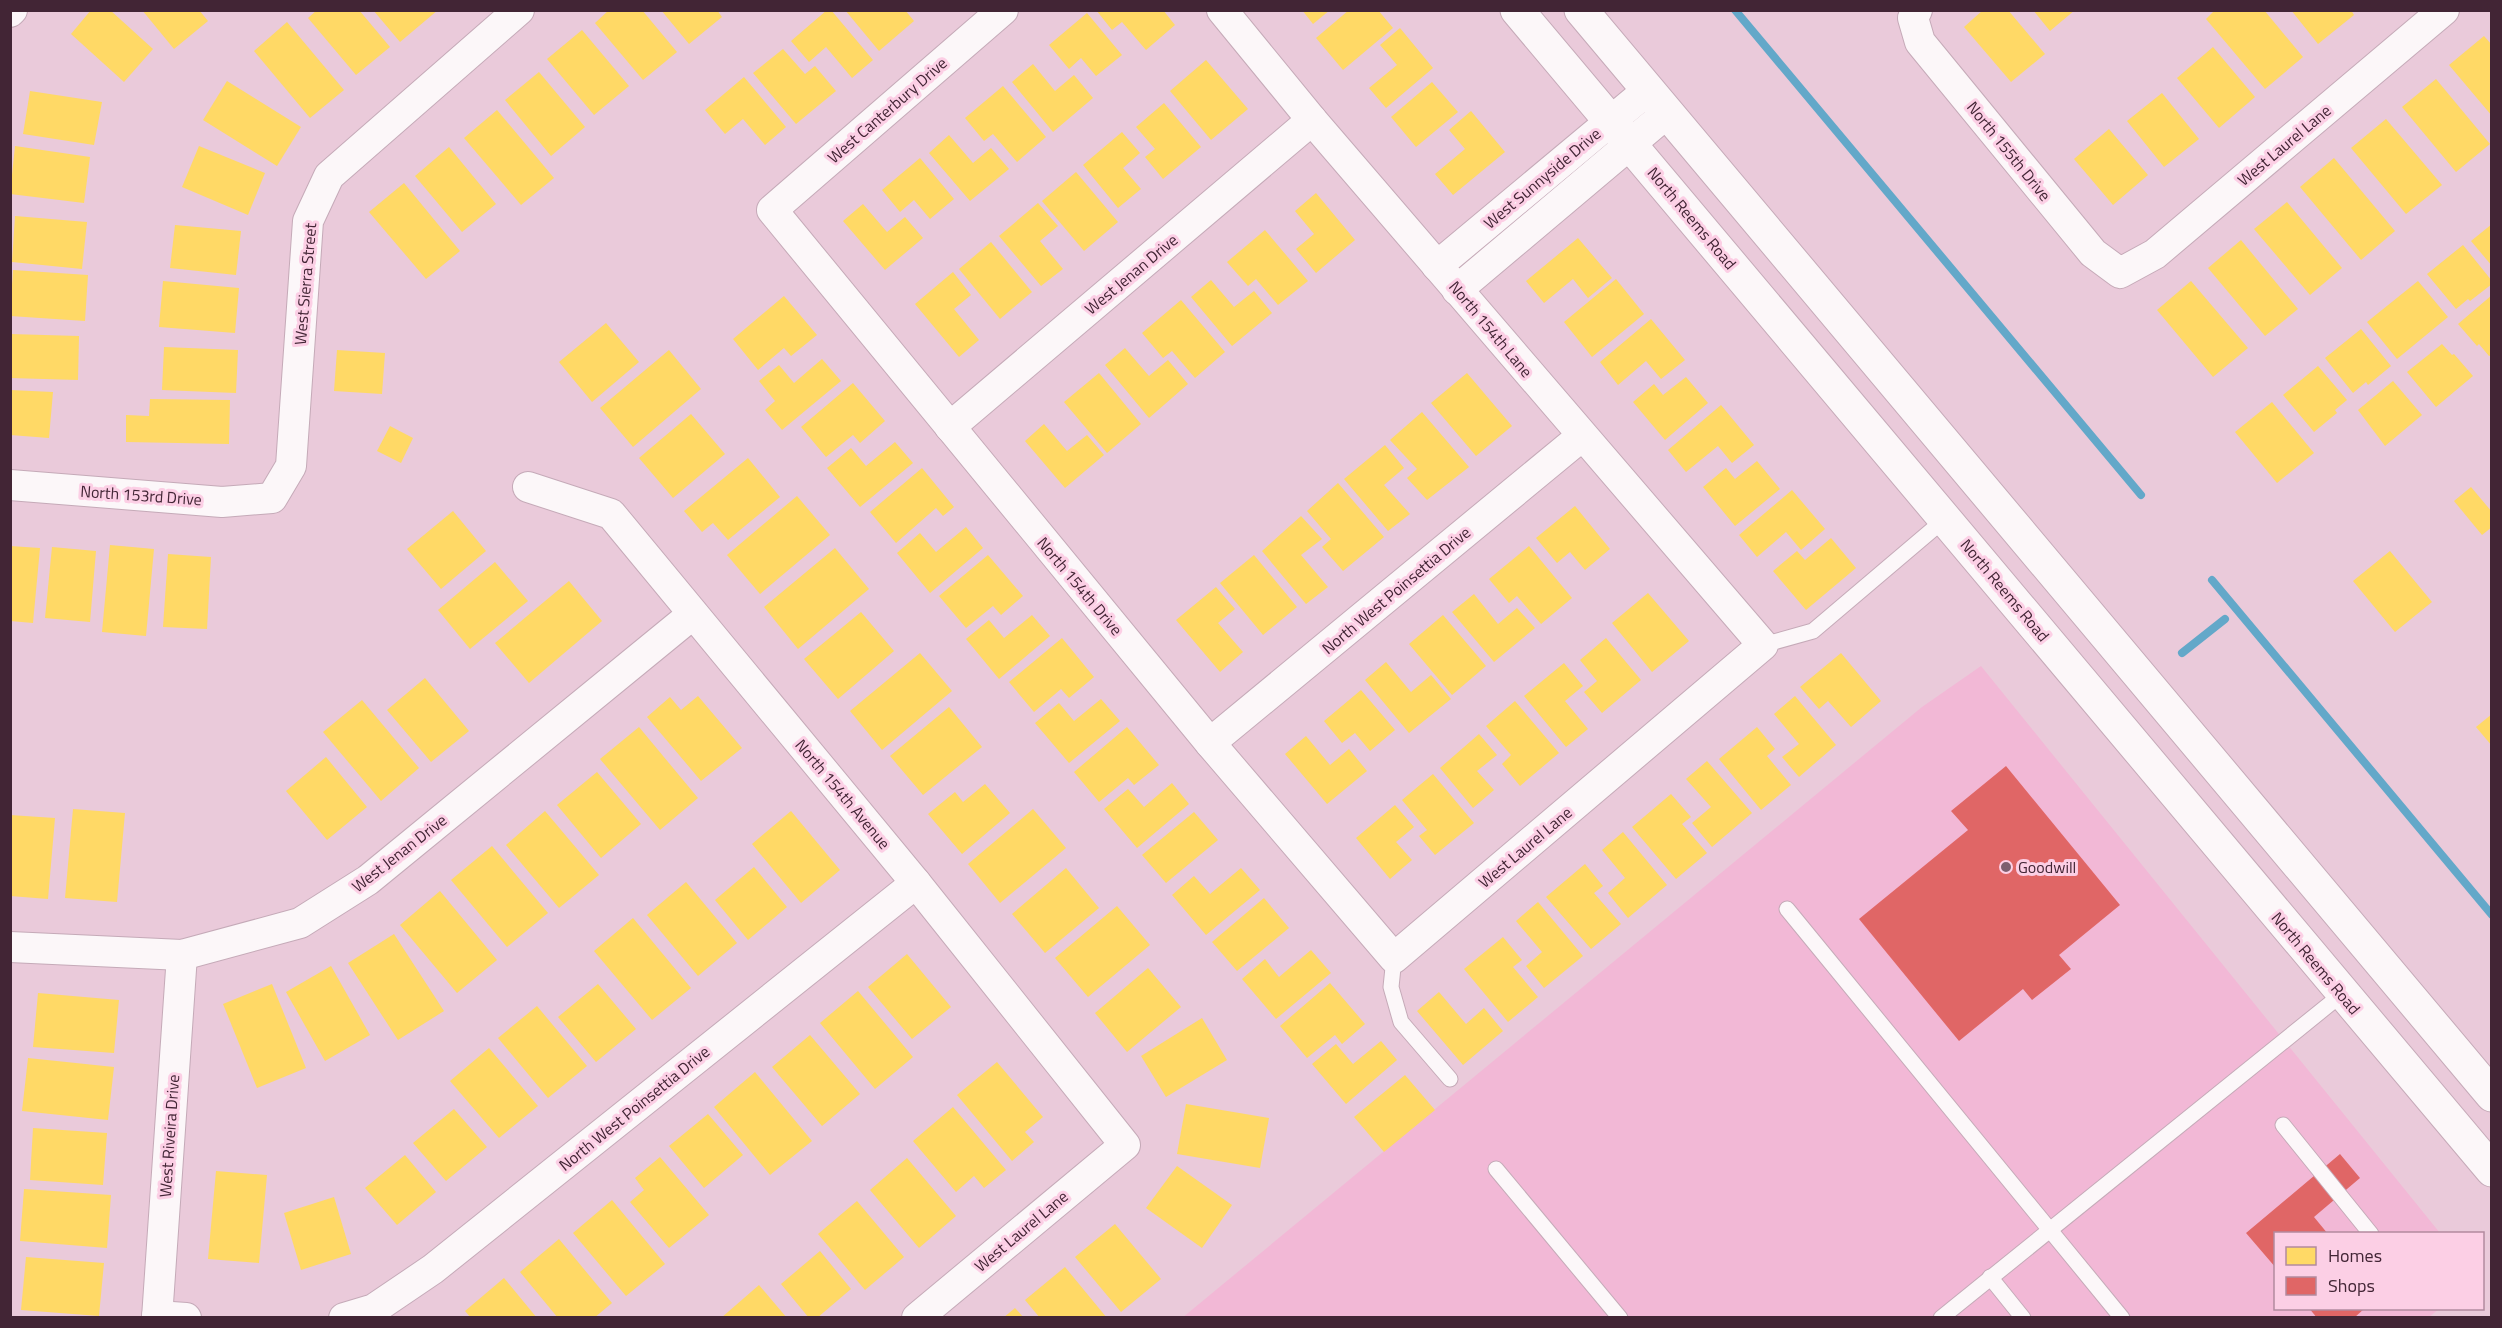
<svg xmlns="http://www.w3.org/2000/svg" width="2502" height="1328" font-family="'Titillium Web',sans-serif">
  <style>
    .built { fill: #f2b8d6 }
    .homes { fill: #ffd966 }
    .shops { fill: #e06666 }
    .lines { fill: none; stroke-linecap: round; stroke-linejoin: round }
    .stream { stroke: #63a8c9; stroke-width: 8 }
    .lane-casing { stroke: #c5aab8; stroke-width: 17 }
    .street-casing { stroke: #c5aab8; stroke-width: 32 }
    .secondary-casing { stroke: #c5aab8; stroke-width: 35 }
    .lane { stroke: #fcf7f9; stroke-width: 15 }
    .street { stroke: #fcf7f9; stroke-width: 30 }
    .secondary { stroke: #fcf7f9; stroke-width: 33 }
    .poi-dot { fill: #7d5f6f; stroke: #fccfe5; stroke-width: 2 }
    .labels { text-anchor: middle; stroke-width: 6; stroke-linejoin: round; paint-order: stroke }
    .street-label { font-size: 16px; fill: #422535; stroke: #fccfe5 }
    .poi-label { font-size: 16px; fill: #422535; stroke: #fccfe5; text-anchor: start }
  </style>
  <rect width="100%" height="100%" fill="#eacada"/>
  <path class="built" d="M1981,666L2440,1233L2276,1234V1308L2439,1309L2429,1317L1182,1318L1922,707Z"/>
  <g class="homes">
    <path d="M91,10H110L153,49L124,82L71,34Z"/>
    <path d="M142,10H199L208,21L174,49Z"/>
    <path d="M317,10H359L390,47L356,75L308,18Z"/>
    <path d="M373,10H438L400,42Z"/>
    <path d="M609,10H642L677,52L643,80L595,23Z"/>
    <path d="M661,10H717L722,17L689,44Z"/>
    <path d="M827,10H831L873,60L852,78L826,47L809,62L791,41Z"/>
    <path d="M845,10H905L914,21L879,51Z"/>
    <path d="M1096,10H1163L1175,25L1146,50L1122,22L1112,30Z"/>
    <path d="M1302,10H1330L1313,24Z"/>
    <path d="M1349,10H1378L1393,28L1343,70L1316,38Z"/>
    <path d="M1983,10H2008L2045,54L2011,82L1964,27Z"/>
    <path d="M2033,10H2075L2050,31Z"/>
    <path d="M2215,10H2264L2303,57L2265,89L2206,19Z"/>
    <path d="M2291,10H2351L2354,15L2318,44Z"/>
    <path d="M1087,13L1122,55L1096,76L1081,58L1069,69L1049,45Z"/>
    <path d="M287,22L344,90L310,118L254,51Z"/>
    <path d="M1400,28L1433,68L1386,108L1369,88L1397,65L1380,45Z"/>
    <path d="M582,30L629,86L594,115L547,59Z"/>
    <path d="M2484,36L2492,45V116L2449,65Z"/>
    <path d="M2213,47L2255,97L2219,128L2177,78Z"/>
    <path d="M783,49L805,74L815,66L836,91L796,124L753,73Z"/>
    <path d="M1206,60L1248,109L1211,140L1170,91Z"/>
    <path d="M1033,64L1055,91L1074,75L1093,98L1053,132L1012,82Z"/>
    <path d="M539,72L585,127L551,156L505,100Z"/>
    <path d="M744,77L786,127L765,145L743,119L725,134L705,110Z"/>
    <path d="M2436,79L2490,144L2456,172L2402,107Z"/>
    <path d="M227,81L301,127L277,166L203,120Z"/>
    <path d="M1432,82L1458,112L1416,147L1391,117Z"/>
    <path d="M1003,86L1046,137L1017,162L993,134L984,141L965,118Z"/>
    <path d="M30,91L102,102L94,145L23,134Z"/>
    <path d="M2162,93L2199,139L2164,167L2127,121Z"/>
    <path d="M1164,103L1201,147L1163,179L1145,157L1155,149L1136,127Z"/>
    <path d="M497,110L554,178L521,205L464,138Z"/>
    <path d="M1471,111L1505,152L1453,195L1435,174L1465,149L1449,130Z"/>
    <path d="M2386,119L2442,185L2406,214L2351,148Z"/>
    <path d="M2109,129L2148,175L2113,205L2074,159Z"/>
    <path d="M1122,132L1140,153L1123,168L1141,189L1118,208L1083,165Z"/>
    <path d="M949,135L973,163L991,148L1009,169L970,201L929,153Z"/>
    <path d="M15,146L90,157L84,203L10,194Z"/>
    <path d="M199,146L265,173L248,215L182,187Z"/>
    <path d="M449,147L496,204L462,232L415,176Z"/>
    <path d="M920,158L954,199L930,219L914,200L900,212L882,190Z"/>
    <path d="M2334,158L2395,231L2361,260L2300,187Z"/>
    <path d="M1076,172L1118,222L1084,251L1042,201Z"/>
    <path d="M404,183L460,251L426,279L369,212Z"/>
    <path d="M1316,193L1355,240L1316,273L1296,249L1314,234L1295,211Z"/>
    <path d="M2287,202L2342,268L2310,295L2254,229Z"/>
    <path d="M1038,203L1058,226L1040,241L1063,269L1041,286L999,236Z"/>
    <path d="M863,204L887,232L905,217L923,238L885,270L843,221Z"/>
    <path d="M15,216L87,222L82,269L12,262Z"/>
    <path d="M2492,224V266L2471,241Z"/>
    <path d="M175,225L241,231L236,275L170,268Z"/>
    <path d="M1265,230L1308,281L1278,305L1256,279L1248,286L1227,262Z"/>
    <path d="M1578,238L1612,278L1588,298L1573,279L1544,303L1526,281Z"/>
    <path d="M2241,240L2298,309L2265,336L2208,268Z"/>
    <path d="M991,242L1032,292L1000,319L959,269Z"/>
    <path d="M2463,245L2492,281V284L2470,301L2468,299L2456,309L2427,274Z"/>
    <path d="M13,270L88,275L85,321L10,316Z"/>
    <path d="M953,272L971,295L954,309L979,340L959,357L915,304Z"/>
    <path d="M1616,279L1644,314L1592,357L1564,322Z"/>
    <path d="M1211,280L1234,307L1254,291L1272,313L1232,346L1191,297Z"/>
    <path d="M163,281L239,288L235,333L159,327Z"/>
    <path d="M2191,281L2248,348L2213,377L2157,310Z"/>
    <path d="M2418,281L2448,317L2397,359L2367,322Z"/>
    <path d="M2492,295V355L2489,356L2479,344L2477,346L2458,324Z"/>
    <path d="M784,296L817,335L791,356L784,348L758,370L733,339Z"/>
    <path d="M1181,300L1225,352L1195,378L1172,351L1163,358L1142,333Z"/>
    <path d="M1651,319L1685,360L1661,379L1646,361L1618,385L1600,362Z"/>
    <path d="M606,323L639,362L592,402L559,362Z"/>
    <path d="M2361,329L2391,366L2368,385L2366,382L2353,393L2325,358Z"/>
    <path d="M10,334L79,336L78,380L10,378Z"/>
    <path d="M2442,344L2452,355L2454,354L2473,376L2436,407L2407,372Z"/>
    <path d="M164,347L238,350L236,393L162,390Z"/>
    <path d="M1125,348L1149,376L1168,360L1188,384L1149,418L1105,365Z"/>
    <path d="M337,350L385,353L382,394L334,391Z"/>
    <path d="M669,350L701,389L633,447L600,408Z"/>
    <path d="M822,359L841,381L782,430L765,410L775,401L759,381L779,365L794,383Z"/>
    <path d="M2318,366L2347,400L2335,410L2337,413L2314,432L2283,395Z"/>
    <path d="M1099,373L1141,424L1107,453L1064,402Z"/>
    <path d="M1467,373L1512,426L1476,456L1431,403Z"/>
    <path d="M1686,377L1708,403L1665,440L1633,402L1654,384L1663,395Z"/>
    <path d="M2393,381L2422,415L2385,446L2358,410Z"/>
    <path d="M853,383L885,421L860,443L853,435L826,457L801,427Z"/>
    <path d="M10,390L53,392L49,438L10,435Z"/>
    <path d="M150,399L230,400L229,444L126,442V415L149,416Z"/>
    <path d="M2272,402L2314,453L2277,483L2235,432Z"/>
    <path d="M1721,405L1754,445L1732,463L1718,446L1686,472L1668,450Z"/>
    <path d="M1422,412L1469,467L1427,500L1407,478L1417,469L1390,440Z"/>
    <path d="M691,414L725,454L673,498L639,458Z"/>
    <path d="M1044,424L1067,451L1087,435L1104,455L1065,488L1025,441Z"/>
    <path d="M390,426L413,438L401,463L377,451Z"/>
    <path d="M895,442L913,463L860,507L827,468L851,448L866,466Z"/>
    <path d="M1385,445L1404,468L1384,485L1410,514L1388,531L1344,479Z"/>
    <path d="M748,458L780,497L728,540L713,523L702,532L684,511Z"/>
    <path d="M1757,461L1780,489L1735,526L1703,487L1726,468L1735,479Z"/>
    <path d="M922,468L954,507L943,516L936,508L896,543L870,512Z"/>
    <path d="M1338,483L1384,537L1343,571L1322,547L1331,539L1307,511Z"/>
    <path d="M2471,487L2492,512V527L2482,535L2454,501Z"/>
    <path d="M1792,490L1825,529L1801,550L1786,532L1757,557L1739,535Z"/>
    <path d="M797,496L830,535L760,594L727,555Z"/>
    <path d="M1575,506L1610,549L1585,570L1570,552L1557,563L1536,538Z"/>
    <path d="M453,511L486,551L441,589L407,549Z"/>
    <path d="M1301,516L1322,539L1301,555L1328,587L1306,604L1262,551Z"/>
    <path d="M966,527L983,548L930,593L897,553L920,533L936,552Z"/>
    <path d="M1831,538L1856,568L1806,610L1773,571L1797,551L1805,560Z"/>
    <path d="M110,545L154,549L146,636L102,632Z"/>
    <path d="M10,546L40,548L33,623L10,621Z"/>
    <path d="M1529,546L1572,598L1541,624L1517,596L1509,603L1489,579Z"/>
    <path d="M52,547L96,551L90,622L45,618Z"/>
    <path d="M835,548L869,589L798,649L764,607Z"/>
    <path d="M2390,551L2432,602L2395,632L2353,581Z"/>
    <path d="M168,554L211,557L207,629L163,627Z"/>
    <path d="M988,555L1023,596L1001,615L993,606L966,628L939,596Z"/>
    <path d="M1254,555L1297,607L1263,635L1220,583Z"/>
    <path d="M495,562L528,601L470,649L438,610Z"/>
    <path d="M569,581L602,621L529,683L495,643Z"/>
    <path d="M1216,587L1235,609L1218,623L1243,652L1220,672L1176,620Z"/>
    <path d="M1648,593L1689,641L1652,672L1612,623Z"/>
    <path d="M1474,594L1498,624L1517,608L1535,628L1494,662L1452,612Z"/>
    <path d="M861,612L894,651L838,699L804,659Z"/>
    <path d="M1032,615L1050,636L999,679L966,639L989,620L1004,638Z"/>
    <path d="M1443,615L1486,666L1452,695L1409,644Z"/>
    <path d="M1062,638L1094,677L1069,698L1061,689L1034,712L1009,682Z"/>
    <path d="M1606,638L1641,680L1602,713L1584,692L1597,681L1580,660Z"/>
    <path d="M920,653L952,691L882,750L850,711Z"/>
    <path d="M1841,653L1881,701L1851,727L1828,701L1819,709L1800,687Z"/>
    <path d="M1386,662L1411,692L1431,675L1451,699L1409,733L1365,680Z"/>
    <path d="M1564,663L1583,686L1565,701L1588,729L1566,747L1524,696Z"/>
    <path d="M425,678L469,731L431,762L387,710Z"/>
    <path d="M1361,690L1395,730L1370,751L1355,733L1342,743L1324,721Z"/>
    <path d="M698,696L742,748L701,781L647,717L670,697L681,710Z"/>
    <path d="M1795,696L1836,745L1799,777L1782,757L1799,744L1774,714Z"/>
    <path d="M1101,699L1120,721L1069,763L1035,723L1059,703L1074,721Z"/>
    <path d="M362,700L419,768L381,801L323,732Z"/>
    <path d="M1515,701L1559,753L1520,786L1502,764L1511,755L1486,726Z"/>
    <path d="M949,707L982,747L923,795L890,756Z"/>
    <path d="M2492,714V746L2476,727Z"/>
    <path d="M639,727L698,798L660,830L600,759Z"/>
    <path d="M1127,727L1159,765L1134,785L1128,778L1099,802L1074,772Z"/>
    <path d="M1757,727L1775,749L1767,756L1791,785L1761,810L1719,759Z"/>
    <path d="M1479,734L1497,755L1477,771L1494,790L1473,808L1440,768Z"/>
    <path d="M1306,736L1330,765L1349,749L1367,771L1327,804L1285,754Z"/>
    <path d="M326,757L367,807L327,840L286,791Z"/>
    <path d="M1707,761L1752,813L1712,847L1692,823L1711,807L1686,779Z"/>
    <path d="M597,772L641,824L601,858L557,805Z"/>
    <path d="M1433,774L1474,823L1435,855L1419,836L1427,830L1402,800Z"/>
    <path d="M1172,783L1189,804L1137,848L1104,809L1128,789L1144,807Z"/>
    <path d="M985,784L1010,813L962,854L928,814L955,792L963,802Z"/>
    <path d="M1671,794L1691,817L1682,824L1707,853L1676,879L1632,827Z"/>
    <path d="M1395,805L1414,827L1396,842L1412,860L1390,879L1356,838Z"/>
    <path d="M73,809L125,813L117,902L65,898Z"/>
    <path d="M1033,809L1066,848L1000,903L968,864Z"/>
    <path d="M545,811L599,875L559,908L506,845Z"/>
    <path d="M791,811L840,870L801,903L752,844Z"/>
    <path d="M1194,812L1218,840L1166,883L1142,855Z"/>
    <path d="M10,815L55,818L48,899L10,896Z"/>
    <path d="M1623,832L1667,885L1628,918L1608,893L1625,878L1602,850Z"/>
    <path d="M492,846L548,913L507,947L451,880Z"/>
    <path d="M1585,864L1603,886L1594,893L1621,924L1591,949L1546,897Z"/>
    <path d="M754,867L787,907L748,940L715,900Z"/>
    <path d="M1066,868L1099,908L1045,953L1012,914Z"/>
    <path d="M1241,868L1260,890L1206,935L1172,895L1194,876L1210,894Z"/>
    <path d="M686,882L737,943L698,976L647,915Z"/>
    <path d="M440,891L497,960L457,993L400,925Z"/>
    <path d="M1264,898L1289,928L1237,971L1212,942Z"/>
    <path d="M1538,902L1583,956L1544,988L1526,966L1542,952L1516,921Z"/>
    <path d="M1117,906L1150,945L1088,997L1055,958Z"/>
    <path d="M633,918L691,988L652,1020L594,951Z"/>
    <path d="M394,934L444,1011L398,1040L348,963Z"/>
    <path d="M1503,937L1522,960L1513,967L1538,997L1508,1022L1464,969Z"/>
    <path d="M1311,950L1331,973L1276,1019L1242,979L1265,959L1279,977Z"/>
    <path d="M907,954L951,1007L912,1039L868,987Z"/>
    <path d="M331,966L370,1035L325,1061L286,992Z"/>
    <path d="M1148,968L1181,1007L1127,1052L1095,1013Z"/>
    <path d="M1330,983L1365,1024L1342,1044L1335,1035L1307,1058L1280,1026Z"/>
    <path d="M272,984L306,1068L257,1088L223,1004Z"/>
    <path d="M598,984L636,1029L596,1062L558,1017Z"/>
    <path d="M858,991L913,1057L875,1089L820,1023Z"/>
    <path d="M1439,992L1466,1024L1484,1008L1503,1031L1463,1065L1417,1011Z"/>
    <path d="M38,993L119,1000L114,1053L33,1047Z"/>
    <path d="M537,1006L587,1066L548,1098L498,1038Z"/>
    <path d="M1202,1018L1227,1060L1166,1097L1141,1056Z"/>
    <path d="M810,1035L860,1094L822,1126L772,1067Z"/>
    <path d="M1381,1041L1397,1060L1346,1104L1312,1064L1336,1044L1353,1064Z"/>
    <path d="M489,1048L538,1106L499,1138L450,1081Z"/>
    <path d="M28,1058L114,1067L108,1120L22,1111Z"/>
    <path d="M997,1062L1043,1117L1025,1132L1034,1142L1012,1161L957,1095Z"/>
    <path d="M755,1072L812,1141L770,1175L714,1107Z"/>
    <path d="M1405,1075L1435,1110L1384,1152L1354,1117Z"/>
    <path d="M1186,1104L1269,1118L1260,1168L1177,1154Z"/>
    <path d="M953,1107L1006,1170L984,1188L974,1176L956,1192L913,1141Z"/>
    <path d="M454,1109L487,1147L446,1181L413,1143Z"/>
    <path d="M708,1114L743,1155L704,1188L669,1146Z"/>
    <path d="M33,1128L107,1133L103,1185L30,1180Z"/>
    <path d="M405,1155L436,1192L397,1225L365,1188Z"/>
    <path d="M660,1157L709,1215L669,1248L630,1202L644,1190L635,1178Z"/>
    <path d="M907,1158L956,1216L919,1248L870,1190Z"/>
    <path d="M1177,1166L1232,1205L1202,1248L1146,1208Z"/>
    <path d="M216,1171L267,1175L259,1263L208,1259Z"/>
    <path d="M24,1189L111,1195L107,1248L20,1241Z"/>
    <path d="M334,1197L351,1254L301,1270L284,1213Z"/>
    <path d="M612,1200L665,1264L626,1296L573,1233Z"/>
    <path d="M857,1201L904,1257L865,1290L818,1234Z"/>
    <path d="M1115,1224L1161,1279L1121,1312L1075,1257Z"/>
    <path d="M559,1239L612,1303L594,1318H558L520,1272Z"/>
    <path d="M820,1251L851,1289L817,1318H809L781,1284Z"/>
    <path d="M26,1257L104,1263L99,1316L21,1310Z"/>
    <path d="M1065,1267L1107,1318H1040L1025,1300Z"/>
    <path d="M504,1278L537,1318H471L465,1311Z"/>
    <path d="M759,1285L787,1318H721Z"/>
    <path d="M1015,1308L1024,1318H1003Z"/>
  </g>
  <g class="shops">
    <path d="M2006,766L2120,905L2059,955L2071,969L2032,1000L2023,989L1959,1041L1859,919L1968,830L1951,811Z"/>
    <path d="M2340,1154L2360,1178L2314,1217L2328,1234H2276V1268L2246,1233Z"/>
    <path d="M2309,1308H2365L2354,1318H2317Z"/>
  </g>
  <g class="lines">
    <g class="stream">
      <path d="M1735,10L2141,495"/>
      <path d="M2212,580L2492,915"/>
      <path d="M2182,653L2225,619"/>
    </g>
    <g class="lane-casing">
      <g id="lane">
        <path d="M1763,645L1813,631L1945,519"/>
        <path d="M1787,909L2122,1318"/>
        <path d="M1394,958L1391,987L1401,1022L1450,1079"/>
        <path d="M2283,1125L2371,1234"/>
        <path d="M1496,1169L1620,1318"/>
        <path d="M1990,1277L2023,1318"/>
        <path d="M1941,1318L2342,994"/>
      </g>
    </g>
    <g class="street-casing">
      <g id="street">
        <path d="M1003,10L772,210L1210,743L1394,958L1763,645L1312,120L1222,10"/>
        <path d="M1917,10L1913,18L1920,42L2093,253L2120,273L2155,254L2444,10"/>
        <path d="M10,12L12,10"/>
        <path d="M1437,266L1648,90"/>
        <path d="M1457,290L1667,113"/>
        <path d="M950,427L1312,120"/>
        <path d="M10,485L222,502L272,498L291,466L308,221L329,176L519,10"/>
        <path d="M528,487L611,514L916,883L1125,1145L917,1318"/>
        <path d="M1210,743L1582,436"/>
        <path d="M10,947L182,955L300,923L368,880L693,614"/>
        <path d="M157,1316L186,1318"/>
        <path d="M157,1318L182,955"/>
        <path d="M344,1318L374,1309L433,1269L916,883"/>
      </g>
    </g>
    <g class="secondary-casing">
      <g id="secondary">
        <path d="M1517,10L2492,1170"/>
        <path d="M1581,10L2492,1095"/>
      </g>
    </g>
    <use href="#lane" class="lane"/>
    <use href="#street" class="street"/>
    <use href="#secondary" class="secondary"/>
  </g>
  <circle class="poi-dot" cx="2006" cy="867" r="6"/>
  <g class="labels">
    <g class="street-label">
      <text transform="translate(887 110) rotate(-41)" y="6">West Canterbury Drive</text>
      <text transform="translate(2284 145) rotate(-40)" y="6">West Laurel Lane</text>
      <text transform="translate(2009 151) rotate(51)" y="6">North 155th Drive</text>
      <text transform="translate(1542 178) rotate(-40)" y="6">West Sunnyside Drive</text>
      <text transform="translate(1692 218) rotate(50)" y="6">North Reems Road</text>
      <text transform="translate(1131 274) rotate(-40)" y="6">West Jenan Drive</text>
      <text transform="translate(305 284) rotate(-85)" y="6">West Sierra Street</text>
      <text transform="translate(1491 329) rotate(50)" y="6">North 154th Lane</text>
      <text transform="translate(141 495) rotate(4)" y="6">North 153rd Drive</text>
      <text transform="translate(1080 586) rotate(50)" y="6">North 154th Drive</text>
      <text transform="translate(1396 590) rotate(-40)" y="6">North West Poinsettia Drive</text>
      <text transform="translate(2005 590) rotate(50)" y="6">North Reems Road</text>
      <text transform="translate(843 794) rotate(50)" y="6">North 154th Avenue</text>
      <text transform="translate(1525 847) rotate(-40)" y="6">West Laurel Lane</text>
      <text transform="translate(399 853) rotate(-38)" y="6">West Jenan Drive</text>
      <text transform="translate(2316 963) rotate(50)" y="6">North Reems Road</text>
      <text transform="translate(634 1108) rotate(-39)" y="6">North West Poinsettia Drive</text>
      <text transform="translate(169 1136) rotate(-86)" y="6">West Riveira Drive</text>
      <text transform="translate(1021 1231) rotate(-40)" y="6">West Laurel Lane</text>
    </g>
    <g class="poi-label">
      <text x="2018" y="873">Goodwill</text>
    </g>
  </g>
  <rect width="2502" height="1328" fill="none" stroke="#422535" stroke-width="24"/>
  <rect x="2274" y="1232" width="210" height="78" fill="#fccfe5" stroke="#b28b9f" stroke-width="1.5"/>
  <rect x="2286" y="1247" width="30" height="18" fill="#ffd966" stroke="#b28b9f" stroke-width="1.5"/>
  <text x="2328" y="1262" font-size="18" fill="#422535">Homes</text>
  <rect x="2286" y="1277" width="30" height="18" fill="#e06666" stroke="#b28b9f" stroke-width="1.5"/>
  <text x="2328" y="1292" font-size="18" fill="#422535">Shops</text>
</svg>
